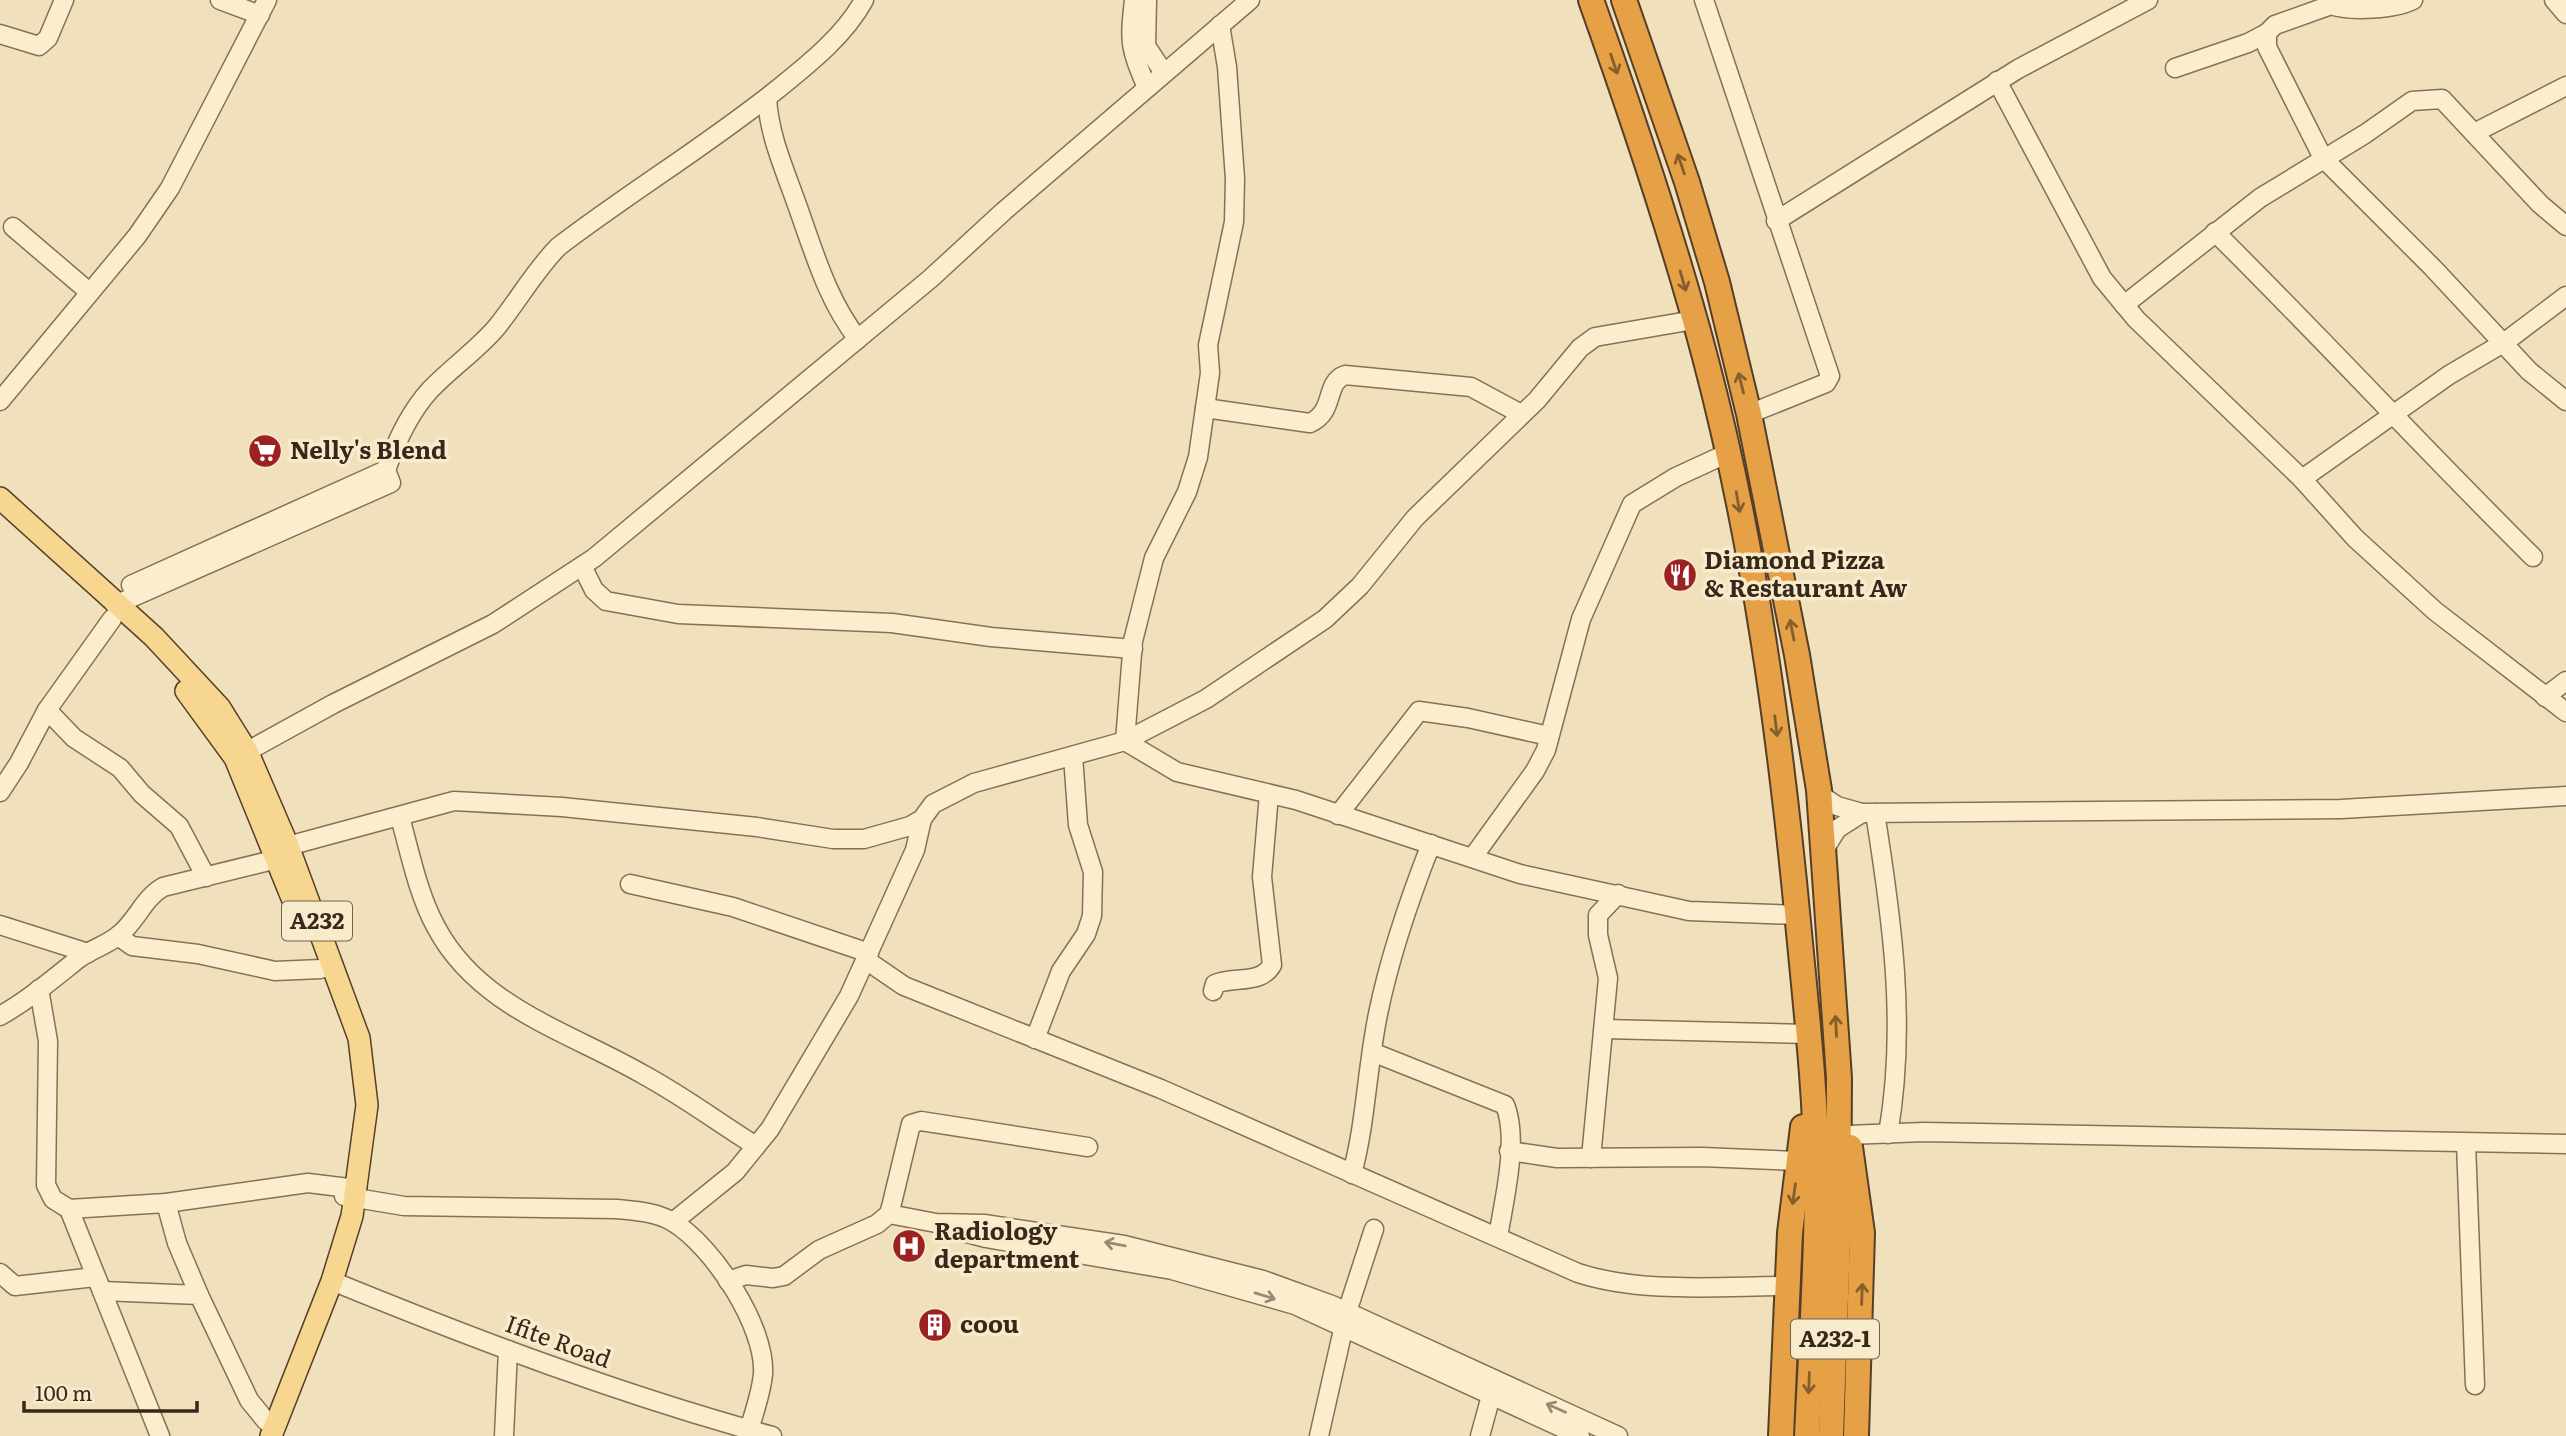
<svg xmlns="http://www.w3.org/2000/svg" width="2566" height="1436" font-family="Literata,serif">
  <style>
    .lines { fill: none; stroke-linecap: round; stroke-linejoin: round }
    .minor-casing { stroke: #887055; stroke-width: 21 }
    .major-casing { stroke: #553e2a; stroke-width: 24 }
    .highway-casing { stroke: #553e2a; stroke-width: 28 }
    .minor { stroke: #fbeecf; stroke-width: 18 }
    .major { stroke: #f7d790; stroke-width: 21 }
    .highway { stroke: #e6a045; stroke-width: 24 }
    .oneway { stroke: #855e2d }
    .oneway2 { stroke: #988b74 }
    .labels { text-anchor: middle; stroke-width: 7; stroke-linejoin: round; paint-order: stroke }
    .shield { fill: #f7ebcc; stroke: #70624f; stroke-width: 2 }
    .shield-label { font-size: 23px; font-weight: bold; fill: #36281a }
    .poi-label { font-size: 24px; font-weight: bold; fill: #36281a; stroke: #f7ebcc; text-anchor: start }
    .street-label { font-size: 24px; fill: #36281a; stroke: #f7ebcc }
  </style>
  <rect width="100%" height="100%" fill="#f0e1bc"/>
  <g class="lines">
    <g class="minor-casing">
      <g id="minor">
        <path d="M220,0L260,15"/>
        <path d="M1134,0C1129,45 1130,47 1147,88"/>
        <path d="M1147,0L1146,46L1164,73"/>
        <path d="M1704,0L1830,376L1826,383L1749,414"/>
        <path d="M2413,0C2396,9 2350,12 2331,5L2275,25L2267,33V47L2323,158L2433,268L2529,371L2566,401"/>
        <path d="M2554,0L2566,14"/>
        <path d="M1220,25L1227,67L1235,179L1234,222L1208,345L1210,373L1198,457L1187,492L1154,558L1133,641L1125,741L1177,772L1296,800L1520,874L1689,911L1797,915"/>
        <path d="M0,34L39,46L48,38L64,0"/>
        <path d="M2175,68L2248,43L2267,33"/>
        <path d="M1997,81L2102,278L2136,319L2302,479L2355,538L2435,611L2566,712"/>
        <path d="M767,98C769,135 784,168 796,202C813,249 827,300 858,339"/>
        <path d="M2474,133L2566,86"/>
        <path d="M1776,221L2018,69L2148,0"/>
        <path d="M13,227L88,291"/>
        <path d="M2215,232C2323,339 2425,450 2533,557"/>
        <path d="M2124,305L2260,198L2365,134L2412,101L2442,99L2540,204L2566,226"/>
        <path d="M0,401L137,236L170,188L267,0"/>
        <path d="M1205,408L1310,423C1336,411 1324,383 1345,375L1471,387L1521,414"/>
        <path d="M2302,479L2449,375L2505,342L2566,296"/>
        <path d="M582,566L594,590L606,601L678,614L892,623L991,637L1133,649"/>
        <path d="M131,585L386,470"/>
        <path d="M115,605L391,483L386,470C396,442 409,413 430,390C451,368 476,351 496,328C518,301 533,273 558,247C630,192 708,145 779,88C810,63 845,35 864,0"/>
        <path d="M2545,697L2566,681"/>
        <path d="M47,710L74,738L120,768L142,794L179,826L206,877"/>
        <path d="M237,757L333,704L493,624L594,558L930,279L1004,211L1250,0"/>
        <path d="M0,792L19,763L47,710L112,619"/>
        <path d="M1819,794L1837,806L1862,813L2341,809L2566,796"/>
        <path d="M1875,813C1892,919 1907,1026 1888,1134"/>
        <path d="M1338,815L1419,711L1468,718L1549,736"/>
        <path d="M400,817C410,853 418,894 436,927C479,1008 570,1032 644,1075C683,1096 719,1123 756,1146"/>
        <path d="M288,846L454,801L562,807L757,827L833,839H864L910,826L922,819L933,804L974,783L1125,741L1206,699L1325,619L1360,586L1415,518L1537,400L1580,348L1595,337L1694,320"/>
        <path d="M1824,850L1837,829L1862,813"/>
        <path d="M1473,857L1535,771L1546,750L1581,619L1632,504L1676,477L1728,453"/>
        <path d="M630,884L733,907L869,953"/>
        <path d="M0,925L88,953"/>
        <path d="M118,936L132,946L198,954L275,971L321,969"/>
        <path d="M866,960L904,986L1161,1089L1578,1273C1643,1294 1721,1286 1789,1286"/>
        <path d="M39,989L48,1041L46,1185L53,1199L69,1209L166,1203L308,1183L357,1189"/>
        <path d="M1213,991L1215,984C1233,976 1261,985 1272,965L1262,877L1269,794"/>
        <path d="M0,1016C28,1000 53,979 78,959C91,949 108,945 120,934C137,920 144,898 163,887L277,859"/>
        <path d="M1604,1029L1807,1034"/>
        <path d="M1035,1039L1061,971L1086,934L1092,916L1093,872L1078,825L1073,756"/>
        <path d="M1372,1052L1505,1105C1519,1140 1504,1200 1498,1237"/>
        <path d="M1848,1135L1924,1132L2566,1144"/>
        <path d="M2466,1143L2475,1385"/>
        <path d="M1509,1151L1557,1158L1702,1157L1798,1161"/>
        <path d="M1591,1158L1608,978L1598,935V915L1618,894"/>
        <path d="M1352,1174C1366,1122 1367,1067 1378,1014C1390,955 1409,900 1431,844"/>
        <path d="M344,1196L404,1206L617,1209C637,1211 656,1212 673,1222C713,1246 766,1327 763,1374C761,1395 753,1416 747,1436"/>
        <path d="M166,1203L177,1243L199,1295"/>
        <path d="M69,1209L160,1436"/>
        <path d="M889,1214L936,1223L984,1224L1124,1245L1263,1280L1332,1305L1618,1436"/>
        <path d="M673,1222L735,1172L770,1129L849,996L915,850L922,819"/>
        <path d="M956,1230L986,1238L1172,1270L1295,1305L1580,1436"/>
        <path d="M0,1273L15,1286L95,1277"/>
        <path d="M332,1281C476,1340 622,1395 772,1436"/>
        <path d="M728,1281L746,1275L773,1278L784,1276L819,1250L877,1224L889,1214L892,1203L911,1124L921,1121L1088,1147"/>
        <path d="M102,1291L199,1295L249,1400L266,1421"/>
        <path d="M504,1436L508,1350"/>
        <path d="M1319,1436L1347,1312L1374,1229"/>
        <path d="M1480,1436L1494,1385"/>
      </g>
    </g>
    <g class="major-casing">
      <g id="major">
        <path d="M0,498L154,637L220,708L248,753L288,846L359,1038L367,1105L352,1216L332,1281L271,1436"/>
        <path d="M186,691L235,758L301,920"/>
      </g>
    </g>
    <g class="highway-casing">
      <g id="highway">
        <path d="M1591,0C1633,118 1673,236 1705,357C1754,542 1780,733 1798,922C1806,1007 1816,1094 1817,1179C1817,1264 1811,1351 1807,1436"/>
        <path d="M1624,0L1687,182L1717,282L1749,414L1797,655L1819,790L1839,1078L1838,1241L1831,1436"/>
        <path d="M1850,1147L1862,1233L1856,1436"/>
        <path d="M1781,1436L1790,1233L1803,1127"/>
      </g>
    </g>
    <use href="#minor" class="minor"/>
    <use href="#major" class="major"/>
    <use href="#highway" class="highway"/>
  </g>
  <defs><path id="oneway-shaft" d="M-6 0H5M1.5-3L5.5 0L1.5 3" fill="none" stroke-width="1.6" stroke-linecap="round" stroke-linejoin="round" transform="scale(1.75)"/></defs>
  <g class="oneway">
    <use href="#oneway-shaft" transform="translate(1614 64) rotate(71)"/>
    <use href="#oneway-shaft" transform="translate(1681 164) rotate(-109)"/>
    <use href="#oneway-shaft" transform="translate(1683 281) rotate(74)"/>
    <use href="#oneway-shaft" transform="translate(1741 383) rotate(-104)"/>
    <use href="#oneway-shaft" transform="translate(1738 502) rotate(80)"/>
    <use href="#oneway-shaft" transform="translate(1792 630) rotate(-101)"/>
    <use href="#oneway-shaft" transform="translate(1776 726) rotate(83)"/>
    <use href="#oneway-shaft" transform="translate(1836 1026) rotate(-93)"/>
    <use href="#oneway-shaft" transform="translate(1794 1194) rotate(98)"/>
    <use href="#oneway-shaft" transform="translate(1862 1294) rotate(-88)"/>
    <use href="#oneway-shaft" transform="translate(1809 1383) rotate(92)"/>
  </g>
  <g class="oneway2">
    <use href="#oneway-shaft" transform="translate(1115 1244) rotate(-170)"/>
    <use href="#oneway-shaft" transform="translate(1265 1296) rotate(17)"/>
    <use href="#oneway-shaft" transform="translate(1556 1408) rotate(-156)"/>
  </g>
  <defs>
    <g id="supermarket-disc" transform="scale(1.75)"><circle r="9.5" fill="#9b2122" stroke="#f7ebcc"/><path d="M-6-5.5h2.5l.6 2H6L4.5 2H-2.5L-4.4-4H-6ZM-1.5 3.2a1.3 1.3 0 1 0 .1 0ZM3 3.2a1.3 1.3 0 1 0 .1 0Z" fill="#fff"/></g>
    <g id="restaurant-disc" transform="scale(1.75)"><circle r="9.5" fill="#9b2122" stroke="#f7ebcc"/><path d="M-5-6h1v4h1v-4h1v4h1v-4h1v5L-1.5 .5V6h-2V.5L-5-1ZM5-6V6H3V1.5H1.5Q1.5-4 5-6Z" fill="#fff"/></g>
    <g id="hospital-disc" transform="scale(1.75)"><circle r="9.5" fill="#9b2122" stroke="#f7ebcc"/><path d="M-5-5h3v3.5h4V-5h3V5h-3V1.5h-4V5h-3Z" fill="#fff"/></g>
    <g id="building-disc" transform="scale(1.75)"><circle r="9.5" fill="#9b2122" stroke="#f7ebcc"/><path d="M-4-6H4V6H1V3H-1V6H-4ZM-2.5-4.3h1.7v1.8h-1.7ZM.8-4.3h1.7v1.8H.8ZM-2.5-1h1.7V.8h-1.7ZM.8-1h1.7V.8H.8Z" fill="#fff"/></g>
  </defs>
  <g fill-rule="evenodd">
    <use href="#supermarket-disc" x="265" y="451"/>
    <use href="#restaurant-disc" x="1680" y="575"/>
    <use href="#hospital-disc" x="909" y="1246"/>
    <use href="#building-disc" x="935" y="1325"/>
  </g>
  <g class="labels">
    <g class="shield">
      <rect x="282" y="901.5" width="70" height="39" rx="5"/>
      <rect x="1791" y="1319.5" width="88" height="39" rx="5"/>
    </g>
    <g class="shield-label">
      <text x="317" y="929">A232</text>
      <text x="1835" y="1347">A232-1</text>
    </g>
    <g class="poi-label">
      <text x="290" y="459">Nelly's Blend</text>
      <text x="1704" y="569">Diamond Pizza<tspan x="1704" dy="28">&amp; Restaurant Aw</tspan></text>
      <text x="934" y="1240">Radiology<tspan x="934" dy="28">department</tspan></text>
      <text x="960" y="1333">coou</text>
    </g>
    <g class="street-label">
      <text transform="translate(558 1342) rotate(20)" y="8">Ifite Road</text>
    </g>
  </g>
  <path d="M24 1401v10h173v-10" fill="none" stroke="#36281a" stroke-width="3.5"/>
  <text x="35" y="1401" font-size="21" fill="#36281a" stroke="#f7ebcc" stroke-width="5" paint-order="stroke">100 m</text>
</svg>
